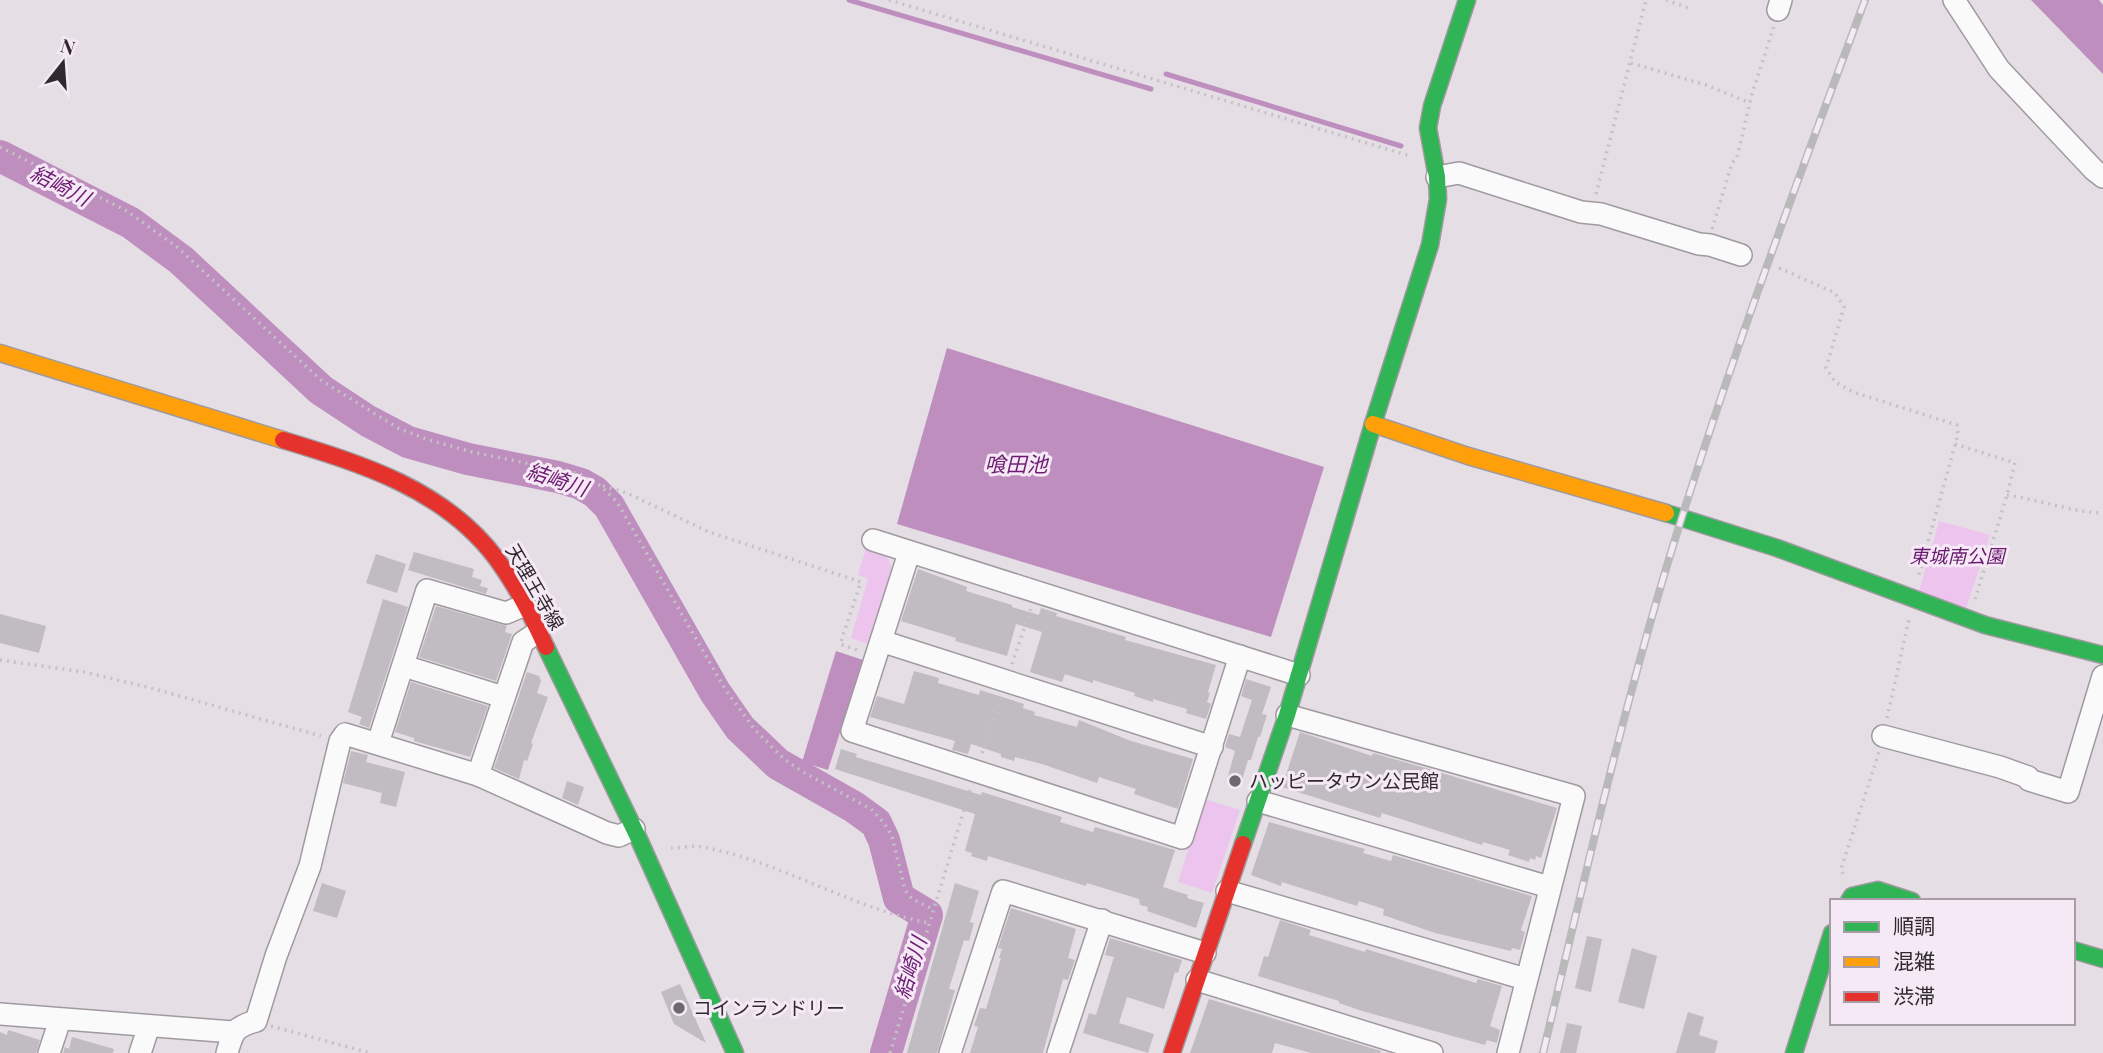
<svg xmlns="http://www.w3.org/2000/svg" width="2103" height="1053" font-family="'Playfair Display','Noto Sans JP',serif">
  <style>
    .green { fill: #edc4ee }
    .water { fill: #be8ebf }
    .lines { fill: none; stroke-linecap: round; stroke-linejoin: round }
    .stream { stroke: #be8ebf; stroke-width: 5 }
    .river { stroke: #be8ebf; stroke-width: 32 }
    .building { fill: #c1bcc1 }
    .street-casing { stroke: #9f9a9f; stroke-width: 24 }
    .fast-casing { stroke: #9f9a9f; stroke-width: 19 }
    .slow-casing { stroke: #9f9a9f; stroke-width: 19 }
    .jam-casing { stroke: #9f9a9f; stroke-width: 19 }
    .path { stroke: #c4c2c4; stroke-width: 3.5; stroke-dasharray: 2 5; stroke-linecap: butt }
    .street { stroke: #fbfafb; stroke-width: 21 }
    .fast { stroke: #30b455; stroke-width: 16 }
    .slow { stroke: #ff9f0a; stroke-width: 16 }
    .jam { stroke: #e5322d; stroke-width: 16 }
    .rail-casing { stroke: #bab9ba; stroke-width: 8 }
    .rail { stroke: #f5e9f5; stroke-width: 5; stroke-dasharray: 16; stroke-linecap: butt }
    .poi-dot { fill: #6f696f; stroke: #f5e9f5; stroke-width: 2.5 }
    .labels { text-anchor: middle; stroke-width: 6; stroke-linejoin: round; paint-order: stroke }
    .park-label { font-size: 19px; font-style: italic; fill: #6b1970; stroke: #f5e9f5 }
    .street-label { font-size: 19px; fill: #2f2a2f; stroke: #f5e9f5 }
    .poi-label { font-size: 19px; fill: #2f2a2f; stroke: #f5e9f5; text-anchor: start }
    .water-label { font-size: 21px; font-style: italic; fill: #6e1c73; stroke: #f5e9f5 }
  </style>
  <rect width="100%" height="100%" fill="#e5dee5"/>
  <g class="green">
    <path d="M1939,521L1990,535L1965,612L1918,595Z"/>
    <path d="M867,545L884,551L892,568L871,645L851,638L868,579L858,575Z"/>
    <path d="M1204,799L1240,810L1212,893L1178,882Z"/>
  </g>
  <g class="water">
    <path d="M2031,0H2099L2103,5V74Z"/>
    <path d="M947,348L1324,467L1271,637L897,524Z"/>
    <path d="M836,651L863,660L828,770L802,762Z"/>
  </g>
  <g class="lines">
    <g class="stream">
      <path d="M849,0L1151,89"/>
      <path d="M1166,74L1401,146"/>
    </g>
    <path class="river" d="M0,156L131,223L181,260L321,390L368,421L408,442L468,459L558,477L581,484L595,492L609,506L715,692L740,728L778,764L854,807L876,823L884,840L899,898L927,915L886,1053"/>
  </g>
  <g class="building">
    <path d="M414,552L474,569L472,577L482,580L480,586L488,588L486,594L408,570Z"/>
    <path d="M376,554L406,564L397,593L366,583Z"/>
    <path d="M918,569L967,587L966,591L1012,605V607L1039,615L1041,608L1057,613L1056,616L1126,637L1125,640L1216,665L1208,692L1210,693L1207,702L1211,704L1206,719L1186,713L1187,709L1153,699V702L1134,696L1135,693L1093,680V683L1065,674L1062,682L1030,672L1042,632L1016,624L1007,656L955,641L956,638L901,621Z"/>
    <path d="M383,599L408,607L369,728L359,724L362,717L348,712Z"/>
    <path d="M436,606L507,626L505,632L512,634L496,681L419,657Z"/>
    <path d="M0,614L46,626L39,653L0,643Z"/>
    <path d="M914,671L939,678L938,683L979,695L980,690L1024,704L1023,708L1035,712L1034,715L1077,727L1079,720L1131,741L1193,759L1178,809L1134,794L1136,789L1099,777L1097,783L1042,764L1015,757L1014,761L1001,757V754L971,744L968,754L952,750L955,741L870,717L877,696L904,704Z"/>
    <path d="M527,672L539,676L541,681L537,693L548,697L531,743L533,744L527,761L524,760L519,779L494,768Z"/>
    <path d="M1246,679L1271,687L1262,714L1267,715L1260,737H1258L1251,760H1248L1241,784L1227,780L1235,751L1225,747L1229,734L1240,737L1252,700L1241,696Z"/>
    <path d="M411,682L488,706L470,757L414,741V738L395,732Z"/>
    <path d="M1300,732L1372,756L1373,753L1429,769L1557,808L1541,858L1536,856L1535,860L1530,858L1529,862L1508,855L1510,850L1483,842L1482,845L1382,813L1380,818L1282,787Z"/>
    <path d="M841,749L857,754L856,757L981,795L982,792L1062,817L1060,822L1093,832L1095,827L1175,850L1163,887L1188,895L1187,898L1204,903L1196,928L1147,911L1148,907L1140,905L1139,899L1087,883L1086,886L988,856L987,861L971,856L972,853L965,851L975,814L835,769Z"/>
    <path d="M351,751L368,755L366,762L405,772L396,807L380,803L382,793L343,783Z"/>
    <path d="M567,781L584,787L578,805L562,798Z"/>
    <path d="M1269,822L1365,849L1363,853L1391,861L1393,855L1532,896L1521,930L1525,932L1520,950L1512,948L1511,951L1435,933L1383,915L1384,909L1359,901L1357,906L1282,882L1281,886L1251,875Z"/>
    <path d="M322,883L346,891L337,918L313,911Z"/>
    <path d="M955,883L979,891L970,922L974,923L969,941L964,940L949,989L955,990L937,1053H907Z"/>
    <path d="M1011,908L1076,929L1068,958L1075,960L1068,980L1063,979L1043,1053H970L978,1027L974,1026L980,1008L986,1009L1001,958H999L1002,949L998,948Z"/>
    <path d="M1280,920L1311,930L1309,935L1365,952L1366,949L1476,983L1478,979L1502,986L1490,1026L1500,1030L1497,1043L1487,1040L1485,1045L1362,1011L1339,1003V1001L1258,976L1264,956L1268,957Z"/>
    <path d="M1587,936L1602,939L1591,992L1575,988Z"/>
    <path d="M1110,938L1182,960L1178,973L1175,972L1164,1009L1127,997L1119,1023L1154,1034L1148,1053L1083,1033L1089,1013L1096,1015L1114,957L1105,955Z"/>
    <path d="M1632,948L1657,956L1644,1009L1618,1002Z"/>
    <path d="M680,984L706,1043L674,1024L661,992Z"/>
    <path d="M1209,999L1381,1051L1380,1053H1311L1275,1043L1272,1053H1190Z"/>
    <path d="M1688,1012L1704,1017L1699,1035L1718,1041L1715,1053H1676Z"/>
    <path d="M1567,1023L1582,1026L1576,1053H1560Z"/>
    <path d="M8,1030L40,1040L36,1053H0V1032L7,1035Z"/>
    <path d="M72,1037L114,1049L113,1053H63L65,1047L69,1049Z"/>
  </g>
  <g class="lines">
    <g class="street-casing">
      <g id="street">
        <path d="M1954,0L1999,69L2094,170L2103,177"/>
        <path d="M1778,10L1781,0"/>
        <path d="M1437,177L1459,173L1581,212L1601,214L1699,244L1710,245L1741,255"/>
        <path d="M873,540L1299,675"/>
        <path d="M909,553L852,731L1182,838L1240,656"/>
        <path d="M881,641L1212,747"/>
        <path d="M404,666L503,697"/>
        <path d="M1287,715L1574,796L1508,1053"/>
        <path d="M1883,736L2000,767L2028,777L2029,780L2068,792L2103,676"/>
        <path d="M378,743L427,590L506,613L525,605"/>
        <path d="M478,775L523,642L538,632"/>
        <path d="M1258,801L1549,887"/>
        <path d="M1227,891L1525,979"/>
        <path d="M1197,980L1432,1053"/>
        <path d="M0,1014L233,1032"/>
        <path d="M49,1053L60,1020"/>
        <path d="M140,1053L149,1026"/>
        <path d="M227,1053C233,1032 234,1027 256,1021L276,956L310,866L340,741L345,734L478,775L607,833L619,836L634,829"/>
        <path d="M950,1053L1003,891L1205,953"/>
        <path d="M1058,1053L1102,920"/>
      </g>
    </g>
    <g class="fast-casing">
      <g id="fast">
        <path d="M1666,513L1777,548L1985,625L2103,655"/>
        <path d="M546,647L637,835L735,1053"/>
        <path d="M1243,844L1287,715L1373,424L1430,245L1438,199L1437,177L1428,128L1432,106L1467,0"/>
        <path d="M1849,901L1852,896L1878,890L1912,901"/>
        <path d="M2073,950L2103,959"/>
        <path d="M1794,1053L1832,933"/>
      </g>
    </g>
    <g class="slow-casing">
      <g id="slow">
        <path d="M0,353L283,440"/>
        <path d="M1373,424L1468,456L1666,513"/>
      </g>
    </g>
    <g class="jam-casing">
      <g id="jam">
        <path d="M283,440C362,464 444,489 496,558C516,585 532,616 546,647"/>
        <path d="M1172,1053L1243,844"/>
      </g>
    </g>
    <g class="path">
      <path d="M889,0L1410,156"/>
      <path d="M1666,0L1691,9"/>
      <path d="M1631,63L1706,85L1750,103"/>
      <path d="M0,147L127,211L177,247L322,381L398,428L426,439L472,452L580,474L601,486L617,502L725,689L755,730L784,759L803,772L871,809L884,823L892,836L905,890L912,899L933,909"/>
      <path d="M1596,194L1646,0"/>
      <path d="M1712,229L1732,163L1737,157L1752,94L1774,26"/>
      <path d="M1779,268L1835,293L1844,307L1826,368L1835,382L1853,392L1957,425L1958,434L1918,578"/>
      <path d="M1955,444L2015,463L2007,495L1975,599"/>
      <path d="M603,486L627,493L709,532L861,582L840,644L857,650"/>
      <path d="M2007,495C2040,500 2072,512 2103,513"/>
      <path d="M0,660L84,672L151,688L321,736"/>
      <path d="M1012,664L1031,608"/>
      <path d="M1887,718L1909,619"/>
      <path d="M982,753L1001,698"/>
      <path d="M671,848C681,848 693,845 703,847C781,862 851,908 929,923"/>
      <path d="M1843,874L1841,869L1879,752"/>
      <path d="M271,1026L370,1053"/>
      <path d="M890,1053L971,787"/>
    </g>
    <use href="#street" class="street"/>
    <use href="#fast" class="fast"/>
    <use href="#slow" class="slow"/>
    <use href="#jam" class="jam"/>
    <g class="rail-casing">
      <path id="rail" d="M1543,1053C1586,873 1626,693 1682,517C1737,342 1801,171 1865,0"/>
    </g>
    <use href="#rail" class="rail"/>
  </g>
  <g class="poi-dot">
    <circle cx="1235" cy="781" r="7"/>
    <circle cx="679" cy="1008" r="7"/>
  </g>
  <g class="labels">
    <g class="park-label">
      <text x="1957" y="563">東城南公園</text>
    </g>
    <g class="street-label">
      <text transform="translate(535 587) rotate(60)" y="7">天理王寺線</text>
    </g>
    <g class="poi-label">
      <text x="1249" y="788">ハッピータウン公民館</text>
      <text x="693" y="1015">コインランドリー</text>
    </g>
    <g class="water-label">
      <text transform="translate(60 186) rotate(27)" y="7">結崎川</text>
      <text x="1016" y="472">喰田池</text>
      <text transform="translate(557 480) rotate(18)" y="7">結崎川</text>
      <text transform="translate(911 968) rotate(-73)" y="7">結崎川</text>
    </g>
  </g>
  <rect x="1830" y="899" width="245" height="126" fill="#f5e9f5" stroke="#a69da6" stroke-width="2"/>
  <rect x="1844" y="922" width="35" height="10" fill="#30b455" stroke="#a69da6" stroke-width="2"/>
  <text x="1893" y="934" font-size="21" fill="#2f2a2f">順調</text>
  <rect x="1844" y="957" width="35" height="10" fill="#ff9f0a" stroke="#a69da6" stroke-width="2"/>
  <text x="1893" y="969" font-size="21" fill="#2f2a2f">混雑</text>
  <rect x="1844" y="992" width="35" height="10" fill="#e5322d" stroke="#a69da6" stroke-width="2"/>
  <text x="1893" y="1004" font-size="21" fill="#2f2a2f">渋滞</text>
  <g transform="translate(63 63) rotate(17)" stroke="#f5e9f5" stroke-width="5" paint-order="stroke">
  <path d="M0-5L12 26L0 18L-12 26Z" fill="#2f2a2f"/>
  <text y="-10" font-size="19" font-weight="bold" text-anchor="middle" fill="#2f2a2f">N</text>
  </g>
</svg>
